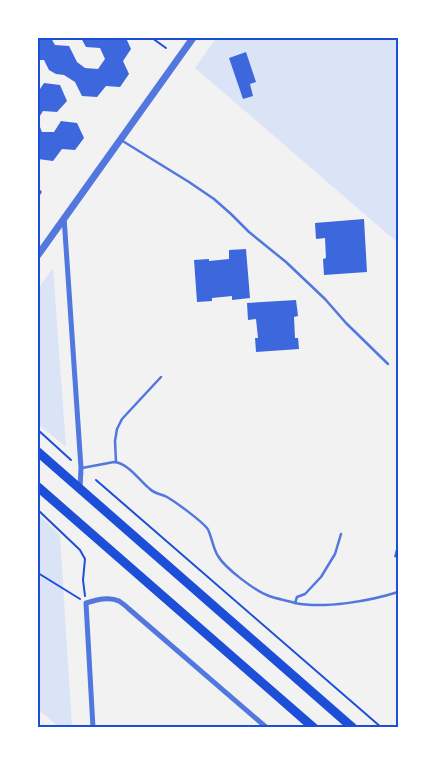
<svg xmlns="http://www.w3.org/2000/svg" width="436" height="765" font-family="'Alegreya Sans',sans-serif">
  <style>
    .green { fill: #dbe4f7 }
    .building { fill: #3d67dc }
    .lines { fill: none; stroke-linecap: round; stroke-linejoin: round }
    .path { stroke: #1d4ed8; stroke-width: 2 }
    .service { stroke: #5277de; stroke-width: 2.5 }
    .minor { stroke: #5277de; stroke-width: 5 }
    .tertiary { stroke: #5277de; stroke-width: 7 }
    .primary { stroke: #1d4ed8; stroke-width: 9 }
    .neatline { fill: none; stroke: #1d4ed8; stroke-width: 2 }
  </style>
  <rect width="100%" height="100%" fill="#f2f2f2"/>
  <g class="green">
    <path d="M216,38H398V243L195,68Z"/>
    <path d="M53,268L66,447L38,424V289Z"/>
    <path d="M38,514L60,535L72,727H59L38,709Z"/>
  </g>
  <g class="building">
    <path d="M38,38H51L55,45L69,46L77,62L85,68L98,69L105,59L100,48L86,47L81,38H126L131,49L123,61L129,74L120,87L106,86L97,97L82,96L75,82L64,75L56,74L49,70L44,60H38Z"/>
    <path d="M246,52L256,82L250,84L253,96L243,99L229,58Z"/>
    <path d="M44,83L60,85L67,101L57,112L43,111L38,119V92Z"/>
    <path d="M61,121L77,123L84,138L75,150L62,149L53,161L38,159V122L42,132H54Z"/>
    <path d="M38,187L42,192L38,198Z"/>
    <path d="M364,219L367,272L324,275L323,259L326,258L325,238L316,239L315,223Z"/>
    <path d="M246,249L250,298L232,300V296L212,298V301L197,302L194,260L209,259V261L229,259V250Z"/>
    <path d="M296,300L298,316L294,317L295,338H298L299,349L256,352L255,338H258L256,319L248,320L247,303Z"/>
    <path d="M398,541V558L394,557Z"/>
  </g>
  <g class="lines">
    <g class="path">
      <path d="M152,38L166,48"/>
      <path d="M38,430L71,460"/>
      <path d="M96,480L382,728"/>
      <path d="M38,510L80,550L85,559L83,580L85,596"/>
      <path d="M38,573L80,599"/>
    </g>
    <g class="service">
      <path d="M121,140L189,182L214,199L231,214L249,232L286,262L325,299L346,323L388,364"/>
      <path d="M116,462L115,441L117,429L122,419L161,377"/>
      <path d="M82,468L114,462C128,463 140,481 150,489C155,494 161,494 167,497C177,503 199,519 207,528C211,533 213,549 218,556C225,568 255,591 269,596C277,599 286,600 295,603L297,597L305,594L321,577L335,554L341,534"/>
      <path d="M295,603C324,609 370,601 398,592"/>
    </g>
    <g class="minor">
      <path d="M64,217L81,468L80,488"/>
      <path d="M93,728L86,603C96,600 109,596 119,601C122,603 126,606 129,609L267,728"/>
    </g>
    <path class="tertiary" d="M38,255L193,38"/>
    <g class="primary">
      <path d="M38,452L353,728"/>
      <path d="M38,487L314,728"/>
    </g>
  </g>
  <rect width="436" height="765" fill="none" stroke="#ffffff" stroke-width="78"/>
  <rect x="39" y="39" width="358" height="687" class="neatline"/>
</svg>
